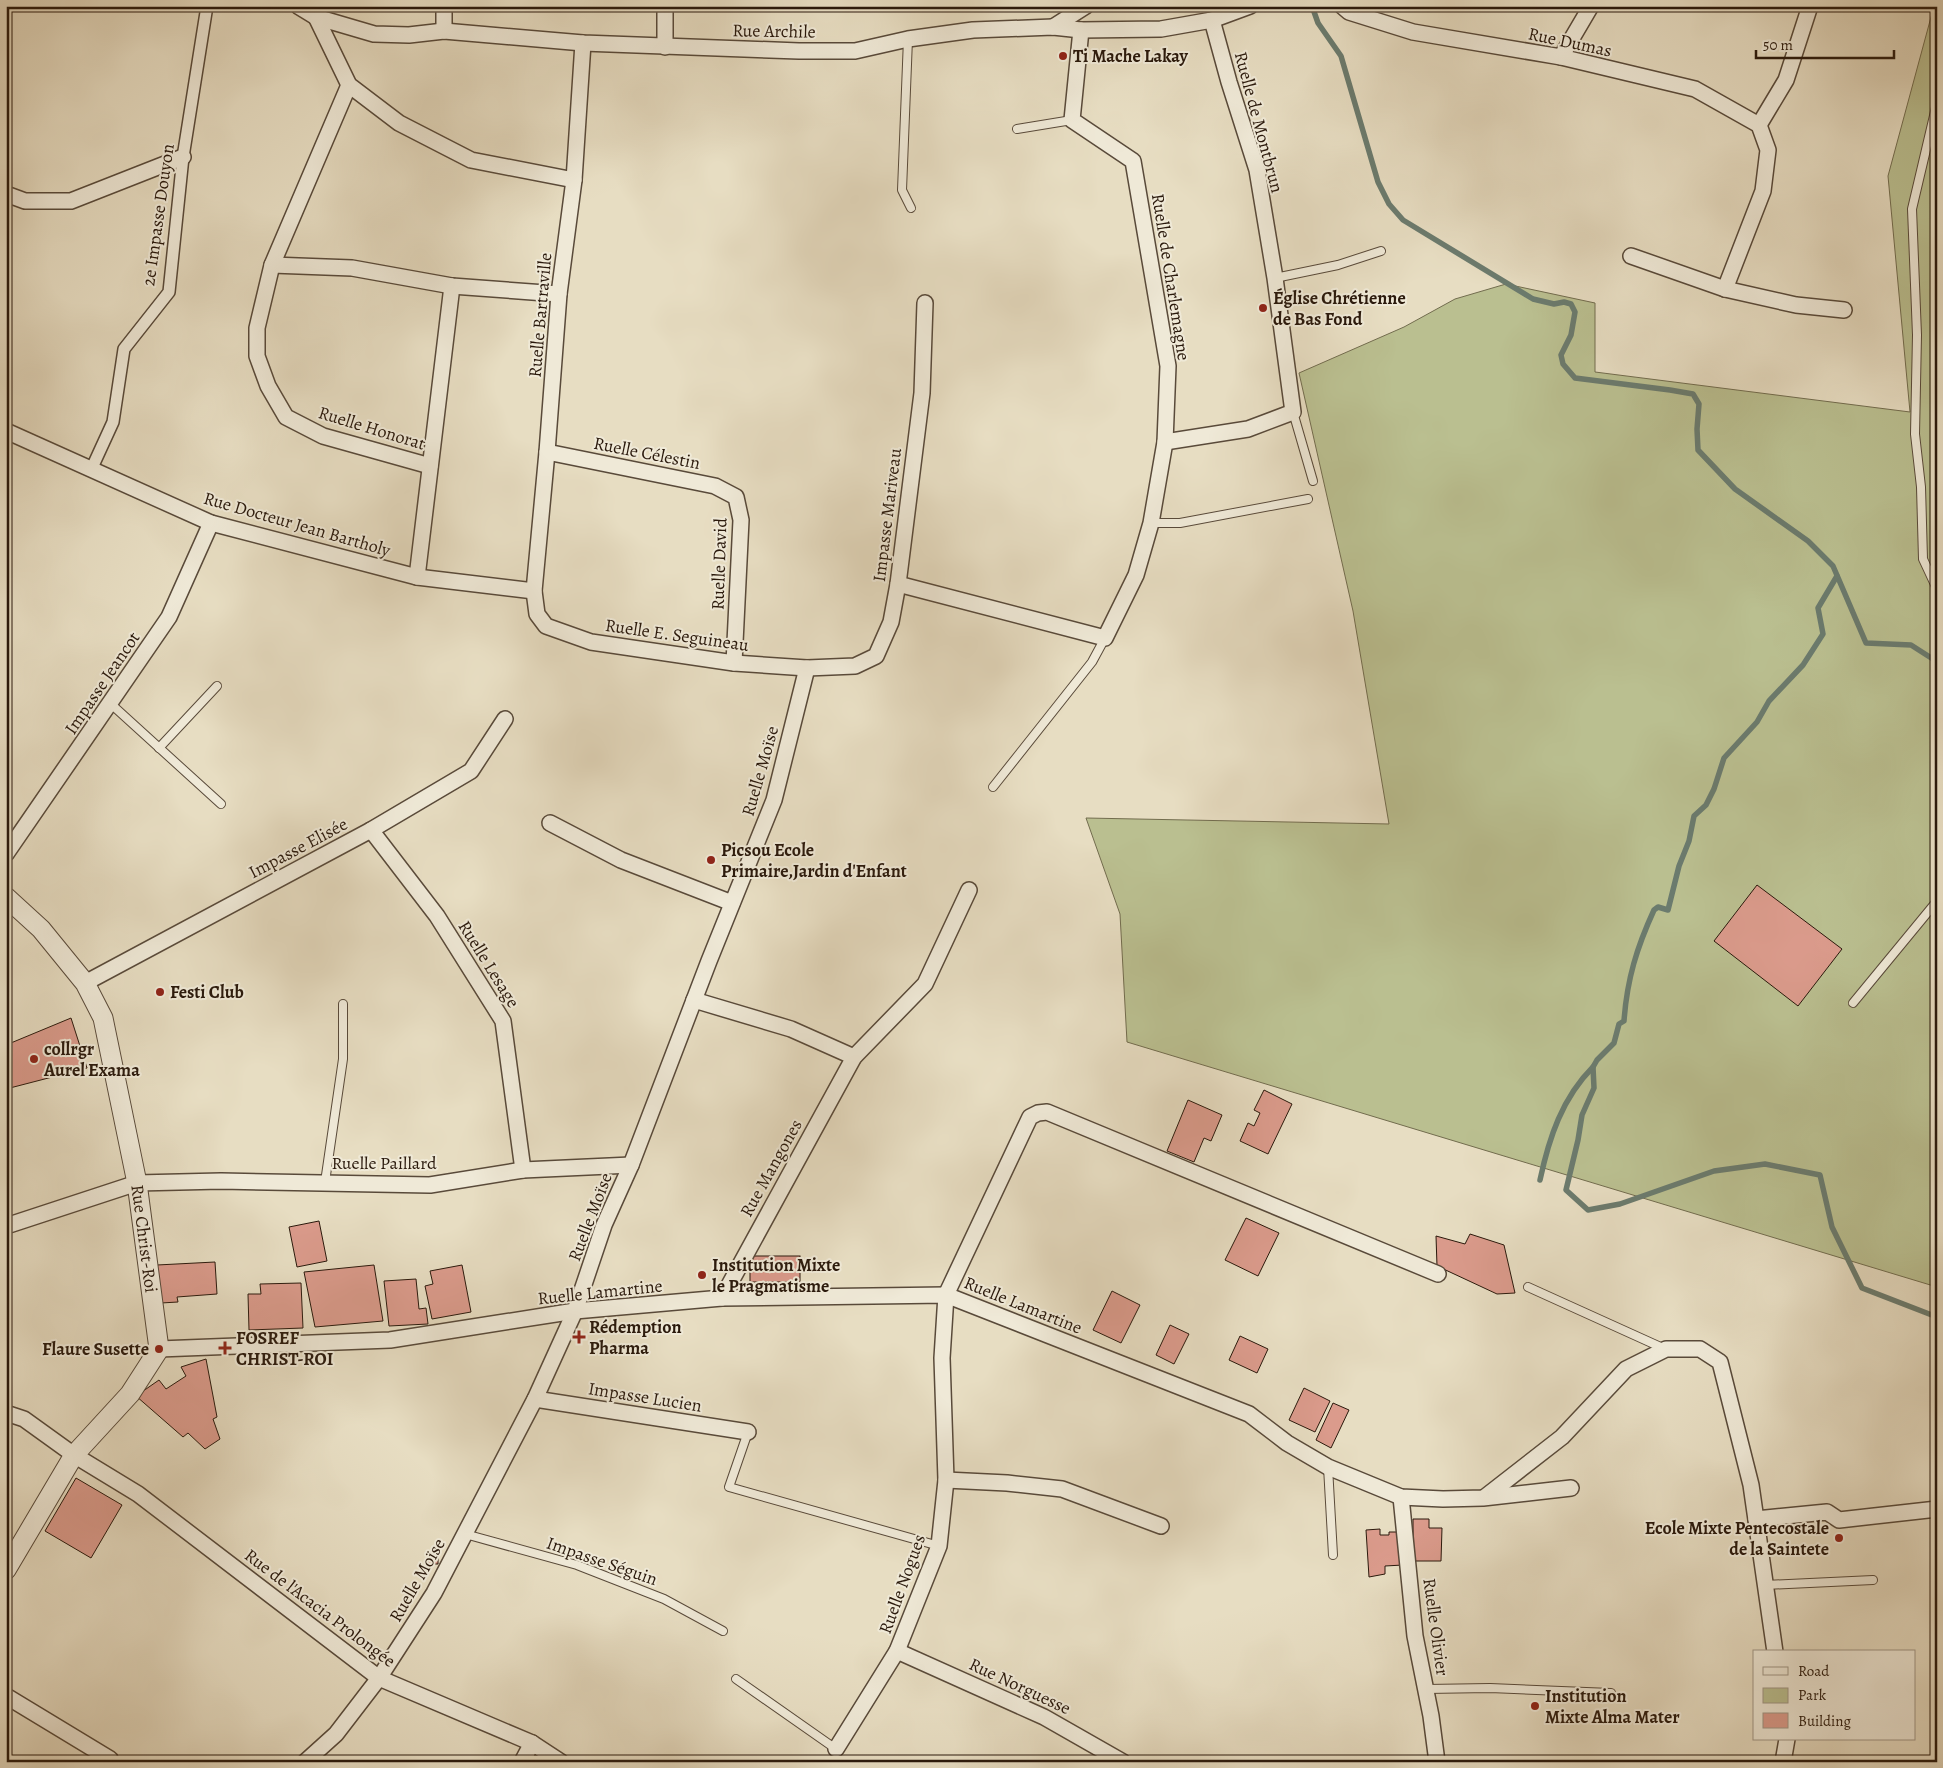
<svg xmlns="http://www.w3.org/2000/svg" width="1943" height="1768" font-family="Alegreya,serif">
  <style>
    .green { fill: #babf90; stroke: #726c4e }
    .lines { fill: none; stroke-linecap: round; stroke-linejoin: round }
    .stream { stroke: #6b7b6e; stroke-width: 5.5 }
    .building { fill: #db9b8c; stroke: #2a190c }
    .service-casing { stroke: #594a3a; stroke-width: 10 }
    .pedestrian-casing { stroke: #594a3a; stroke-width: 14 }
    .minor-casing { stroke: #594a3a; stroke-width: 18 }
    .tertiary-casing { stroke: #594a3a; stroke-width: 21 }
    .service { stroke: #efe9d7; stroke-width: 8 }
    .pedestrian { stroke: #efe9d7; stroke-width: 11 }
    .minor { stroke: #efe9d7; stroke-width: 15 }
    .tertiary { stroke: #efe9d7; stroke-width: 19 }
    .poi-dot { fill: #8f2418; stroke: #efe9d7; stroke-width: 2 }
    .labels { text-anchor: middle; stroke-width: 4; stroke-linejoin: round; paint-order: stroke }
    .street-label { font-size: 18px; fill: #2a190c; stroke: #efe9d7 }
    .poi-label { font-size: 18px; font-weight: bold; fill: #2a190c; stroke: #efe9d7; text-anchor: start }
  </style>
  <rect width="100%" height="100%" fill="#e7ddc2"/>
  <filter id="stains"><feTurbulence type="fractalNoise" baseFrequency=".004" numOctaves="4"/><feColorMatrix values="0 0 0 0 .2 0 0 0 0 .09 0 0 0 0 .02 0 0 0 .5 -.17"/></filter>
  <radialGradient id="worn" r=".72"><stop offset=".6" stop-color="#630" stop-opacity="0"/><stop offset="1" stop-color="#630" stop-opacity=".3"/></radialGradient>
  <path class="green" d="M1934,6H1937V1287L1127,1042L1120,914L1086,818L1389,824L1353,611L1299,373L1404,327L1455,299L1506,284L1595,303V372L1910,412L1888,176Z"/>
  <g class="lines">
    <g class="stream">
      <path d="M1312,6L1318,23L1341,56L1378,182L1389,204L1403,220L1533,299L1554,304L1564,302L1571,304L1575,312L1571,335L1561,355L1563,364L1575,378L1670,390L1693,394L1699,404L1697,429L1698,450L1735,489L1808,541L1833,566L1866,643L1911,645L1936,661L1937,673"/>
      <path d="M1837,576L1818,608L1823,634L1803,665L1769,701L1757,722L1724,758L1714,789L1706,805L1694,816L1689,841L1679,866L1668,910L1658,907L1654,910C1637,947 1627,979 1624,1021L1619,1024L1614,1043L1597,1060L1593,1067L1594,1088L1582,1115L1578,1140L1566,1190L1588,1210L1620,1204L1714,1171L1765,1164L1820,1175L1832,1227L1862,1288L1937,1317"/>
      <path d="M1540,1180C1549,1138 1562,1098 1593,1067"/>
    </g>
  </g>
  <g class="building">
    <path d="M1757,885L1842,949L1798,1006L1714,941Z"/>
    <path d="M71,1018L87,1068L6,1089V1045Z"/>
    <path d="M1264,1090L1292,1104L1268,1154L1240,1141L1248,1123L1254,1126L1260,1113L1254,1110Z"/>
    <path d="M1188,1100L1222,1115L1211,1141L1204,1138L1194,1162L1167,1151Z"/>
    <path d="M1246,1218L1279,1233L1258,1276L1225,1260Z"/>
    <path d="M319,1221L327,1261L297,1267L289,1227Z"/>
    <path d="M1470,1234L1504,1245L1515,1293L1497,1294L1437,1266L1436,1236L1465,1244Z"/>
    <rect x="750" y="1256" width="50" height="26"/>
    <path d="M215,1262L217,1294L177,1297L178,1302L161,1303L157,1265Z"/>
    <path d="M374,1265L383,1321L315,1327L304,1272Z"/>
    <path d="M462,1265L471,1312L432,1319L425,1286L433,1284L430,1271Z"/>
    <path d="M416,1279L419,1309L426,1308L428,1324L389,1326L384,1281Z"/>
    <path d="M301,1283L303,1328L249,1330L248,1294H261L260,1284Z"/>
    <path d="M1112,1291L1140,1305L1121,1343L1093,1330Z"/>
    <path d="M1170,1325L1189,1334L1174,1364L1156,1355Z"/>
    <path d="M1240,1336L1268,1349L1257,1373L1229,1360Z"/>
    <path d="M206,1359L217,1417L213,1419L220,1439L205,1449L188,1433L183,1437L136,1396L159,1380L166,1389L186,1376L181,1367Z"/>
    <path d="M1304,1388L1330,1401L1315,1432L1289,1420Z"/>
    <path d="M1333,1403L1349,1410L1331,1448L1316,1440Z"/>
    <path d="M76,1478L122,1505L91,1558L45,1531Z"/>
    <path d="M1413,1519H1429V1528H1442L1441,1561H1413Z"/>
    <path d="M1380,1529V1535H1389V1532H1397L1403,1565L1385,1566V1574L1369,1577L1366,1530Z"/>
    <path d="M427,1554H438V1564H428Z"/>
  </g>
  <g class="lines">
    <g class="service-casing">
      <g id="service">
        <path d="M908,39L902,190L911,208"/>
        <path d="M1937,103L1912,209L1917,335L1915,434L1921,487L1923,559L1937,589"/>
        <path d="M1017,129L1072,120"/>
        <path d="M1275,278L1338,265L1381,251"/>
        <path d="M1293,412L1313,481"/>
        <path d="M1151,523H1180L1308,499"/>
        <path d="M111,704L221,804"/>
        <path d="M159,748L217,686"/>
        <path d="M993,787L1092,662L1105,638"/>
        <path d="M1853,1003L1937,901"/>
        <path d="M325,1182L343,1059V1004"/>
        <path d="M1528,1287L1665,1349"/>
        <path d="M748,1432L729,1487L939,1546"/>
        <path d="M1328,1467L1333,1555"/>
        <path d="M465,1534L577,1565L664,1599L723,1631"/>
        <path d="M1765,1585L1873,1580"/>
        <path d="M736,1679L836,1749"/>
        <path d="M1426,1689L1490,1688L1611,1693"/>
      </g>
    </g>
    <g class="pedestrian-casing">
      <path id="pedestrian" d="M91,470L113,422L124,349L169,292L183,157L207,6"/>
    </g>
    <g class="minor-casing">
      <g id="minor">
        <path d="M298,6L316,17L374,34L409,35L444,31L583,43L799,51H855L908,39L973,30L1053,27L1081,30L1161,29L1212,20L1250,6"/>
        <path d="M444,6V31"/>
        <path d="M665,6V47"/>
        <path d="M1342,6L1349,12L1413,32L1561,57L1695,89L1759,125L1768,150L1763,191L1725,289"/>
        <path d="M316,17L349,85L399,123L471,160L574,180"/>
        <path d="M1053,27L1086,6"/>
        <path d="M583,43L574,180L559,294L547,452L534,591L537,614L546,626L591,642L734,663L807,668L855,666L876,656L891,622L898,584L922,393L925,303"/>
        <path d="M1561,57L1591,6"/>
        <path d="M349,85L272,265L257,328V356L268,386L286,417L323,436L430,466"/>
        <path d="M1759,125L1786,80L1810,6"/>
        <path d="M6,194L25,201H71L183,157"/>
        <path d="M1631,256L1725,289L1796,305L1844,310"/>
        <path d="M272,265L352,268L452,286L559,294"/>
        <path d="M6,431L211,523L417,577L534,591"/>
        <path d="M1165,442L1248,429L1293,412L1275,278L1257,170L1229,82L1212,20"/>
        <path d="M547,452L715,486L736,497L741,520L734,663"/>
        <path d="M417,577L452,286"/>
        <path d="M898,584L1105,638L1136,575L1151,523L1165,442L1168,366L1133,161L1072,120L1081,30"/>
        <path d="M550,823L621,860L732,903"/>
        <path d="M371,830L437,916L503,1021L523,1170"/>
        <path d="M6,854L169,617L211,523"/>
        <path d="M85,983L371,830L471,771L505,719"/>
        <path d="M694,1000L791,1029L854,1057"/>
        <path d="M6,1226L137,1183L221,1181L430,1185L523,1170L631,1165"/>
        <path d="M722,1298L854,1057L925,984L969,890"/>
        <path d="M159,1349L390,1340L575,1311L722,1298L946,1295L1249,1414L1287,1443L1328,1467L1401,1497L1443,1499L1483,1498L1571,1488"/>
        <path d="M535,1399L748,1432"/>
        <path d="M6,1413L24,1419L74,1455L138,1494L379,1678L532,1743L561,1762"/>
        <path d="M946,1480L1007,1483L1062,1489L1161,1526"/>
        <path d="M1401,1497L1415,1636L1431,1716L1437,1762"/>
        <path d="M1485,1497L1562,1437L1626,1369L1666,1349H1700L1720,1362L1751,1485L1775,1652"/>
        <path d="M1756,1519L1827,1512L1839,1520L1937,1509"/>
        <path d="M897,1651L1044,1717L1123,1762"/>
        <path d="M6,1696L110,1759"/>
        <path d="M836,1749L897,1651L939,1546L946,1480L942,1358L946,1295L1030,1117L1038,1113L1047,1112L1438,1274"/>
        <path d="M305,1762L336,1734L379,1678L434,1593L535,1399L575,1311L604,1225L631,1165L709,961L774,800L807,668"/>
        <path d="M522,1762L532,1743"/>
        <path d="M1783,1762L1787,1739"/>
      </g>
    </g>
    <g class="tertiary-casing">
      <g id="tertiary">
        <path id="s1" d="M6,897L41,929L85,983L103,1018L137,1183L159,1349L130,1394L74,1455L6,1570"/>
      </g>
    </g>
    <use href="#service" class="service"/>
    <use href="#pedestrian" class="pedestrian"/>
    <use href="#minor" class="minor"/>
    <use href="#tertiary" class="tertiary"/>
  </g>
  <g class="poi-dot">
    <circle cx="1063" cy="56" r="5"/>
    <circle cx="1263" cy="308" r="5"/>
    <circle cx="711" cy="860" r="5"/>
    <circle cx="160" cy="992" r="5"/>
    <circle cx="34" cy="1059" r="5"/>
    <circle cx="702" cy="1275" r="5"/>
    <path d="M576.5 1329.5h5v5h5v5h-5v5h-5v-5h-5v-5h5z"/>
    <path d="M222.5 1340.5h5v5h5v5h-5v5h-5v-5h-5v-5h5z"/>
    <circle cx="159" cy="1349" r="5"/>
    <circle cx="1839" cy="1538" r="5"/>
    <circle cx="1535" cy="1706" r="5"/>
  </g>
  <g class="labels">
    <g class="street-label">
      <text transform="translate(774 31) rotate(1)" y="6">Rue Archile</text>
      <text transform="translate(1570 42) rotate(12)" y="6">Rue Dumas</text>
      <text transform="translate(1259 122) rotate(75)" y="6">Ruelle de Montbrun</text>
      <text transform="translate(158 215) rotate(-82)" y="6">2e Impasse Douyon</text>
      <text transform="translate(1171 277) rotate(81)" y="6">Ruelle de Charlemagne</text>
      <text transform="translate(540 315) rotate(-85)" y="6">Ruelle Bartraville</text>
      <text transform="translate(372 428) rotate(17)" y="6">Ruelle Honorat</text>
      <text transform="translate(647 453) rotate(11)" y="6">Ruelle Célestin</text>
      <text transform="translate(887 515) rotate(-83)" y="6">Impasse Mariveau</text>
      <text transform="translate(297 524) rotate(16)" y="6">Rue Docteur Jean Bartholy</text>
      <text transform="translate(719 564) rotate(-88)" y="6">Ruelle David</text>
      <text transform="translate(677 635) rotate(8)" y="6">Ruelle E. Seguineau</text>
      <text transform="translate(102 683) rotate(-56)" y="6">Impasse Jeancot</text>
      <text transform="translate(760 771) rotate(-74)" y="6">Ruelle Moïse</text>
      <text transform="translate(298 848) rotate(-28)" y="6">Impasse Elisée</text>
      <text transform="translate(489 964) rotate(58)" y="6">Ruelle Lesage</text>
      <text x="384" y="1169">Ruelle Paillard</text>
      <text transform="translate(771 1168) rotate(-61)" y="6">Rue Mangones</text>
      <text transform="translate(590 1217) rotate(-69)" y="6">Ruelle Moïse</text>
      <text dy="6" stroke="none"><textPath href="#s1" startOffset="381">Rue Christ-Roi</textPath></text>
      <text transform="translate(600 1292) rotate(-6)" y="6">Ruelle Lamartine</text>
      <text transform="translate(1023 1305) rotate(22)" y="6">Ruelle Lamartine</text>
      <text transform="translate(645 1397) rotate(9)" y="6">Impasse Lucien</text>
      <text transform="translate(602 1561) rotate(19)" y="6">Impasse Séguin</text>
      <text transform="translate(417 1580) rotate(-60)" y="6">Ruelle Moïse</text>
      <text transform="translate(902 1584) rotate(-70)" y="6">Ruelle Nogues</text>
      <text transform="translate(320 1608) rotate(37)" y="6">Rue de l'Acacia Prolongée</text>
      <text transform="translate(1436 1627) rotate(82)" y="6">Ruelle Olivier</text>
      <text transform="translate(1020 1686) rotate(25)" y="6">Rue Norguesse</text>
    </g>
    <g class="poi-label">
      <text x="1073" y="62">Ti Mache Lakay</text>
      <text x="1273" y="304">Église Chrétienne<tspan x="1273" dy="21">de Bas Fond</tspan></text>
      <text x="721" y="856">Picsou Ecole<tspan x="721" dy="21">Primaire,Jardin d'Enfant</tspan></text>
      <text x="170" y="998">Festi Club</text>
      <text x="44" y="1055">collrgr<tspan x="44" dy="21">Aurel Exama</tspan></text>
      <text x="712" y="1271">Institution Mixte<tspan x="712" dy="21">le Pragmatisme</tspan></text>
      <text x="589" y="1333">Rédemption<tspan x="589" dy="21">Pharma</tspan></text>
      <text x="236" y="1344">FOSREF<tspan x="236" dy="21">CHRIST-ROI</tspan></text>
      <text x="149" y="1355" text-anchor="end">Flaure Susette</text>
      <text x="1829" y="1534" text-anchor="end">Ecole Mixte Pentecostale<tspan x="1829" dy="21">de la Saintete</tspan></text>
      <text x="1545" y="1702">Institution<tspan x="1545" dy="21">Mixte Alma Mater</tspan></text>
    </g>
  </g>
  <rect width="1943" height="1768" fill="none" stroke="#e7ddc2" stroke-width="25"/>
  <rect x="8" y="8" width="1928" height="1753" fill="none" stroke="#2a190c" stroke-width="2.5"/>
  <rect x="12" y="12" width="1918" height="1743" fill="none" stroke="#2a190c"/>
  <rect x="1753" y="1650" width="162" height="90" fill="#efe9d7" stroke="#a09686"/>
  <rect x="1763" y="1667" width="25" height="8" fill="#efe9d7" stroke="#a09686"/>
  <text x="1798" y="1676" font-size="15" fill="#2a190c">Road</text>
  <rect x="1763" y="1688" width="25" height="15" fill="#babf90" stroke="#a09686"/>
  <text x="1798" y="1700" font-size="15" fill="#2a190c">Park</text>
  <rect x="1763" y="1713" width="25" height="15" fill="#db9b8c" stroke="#a09686"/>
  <text x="1798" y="1726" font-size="15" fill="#2a190c">Building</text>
  <path d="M1756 50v8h138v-8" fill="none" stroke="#2a190c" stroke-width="2.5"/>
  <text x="1763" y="50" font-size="15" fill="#2a190c" stroke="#efe9d7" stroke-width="4" paint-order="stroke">50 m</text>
  <rect width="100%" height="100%" filter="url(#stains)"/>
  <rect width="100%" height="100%" fill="url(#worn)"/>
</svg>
